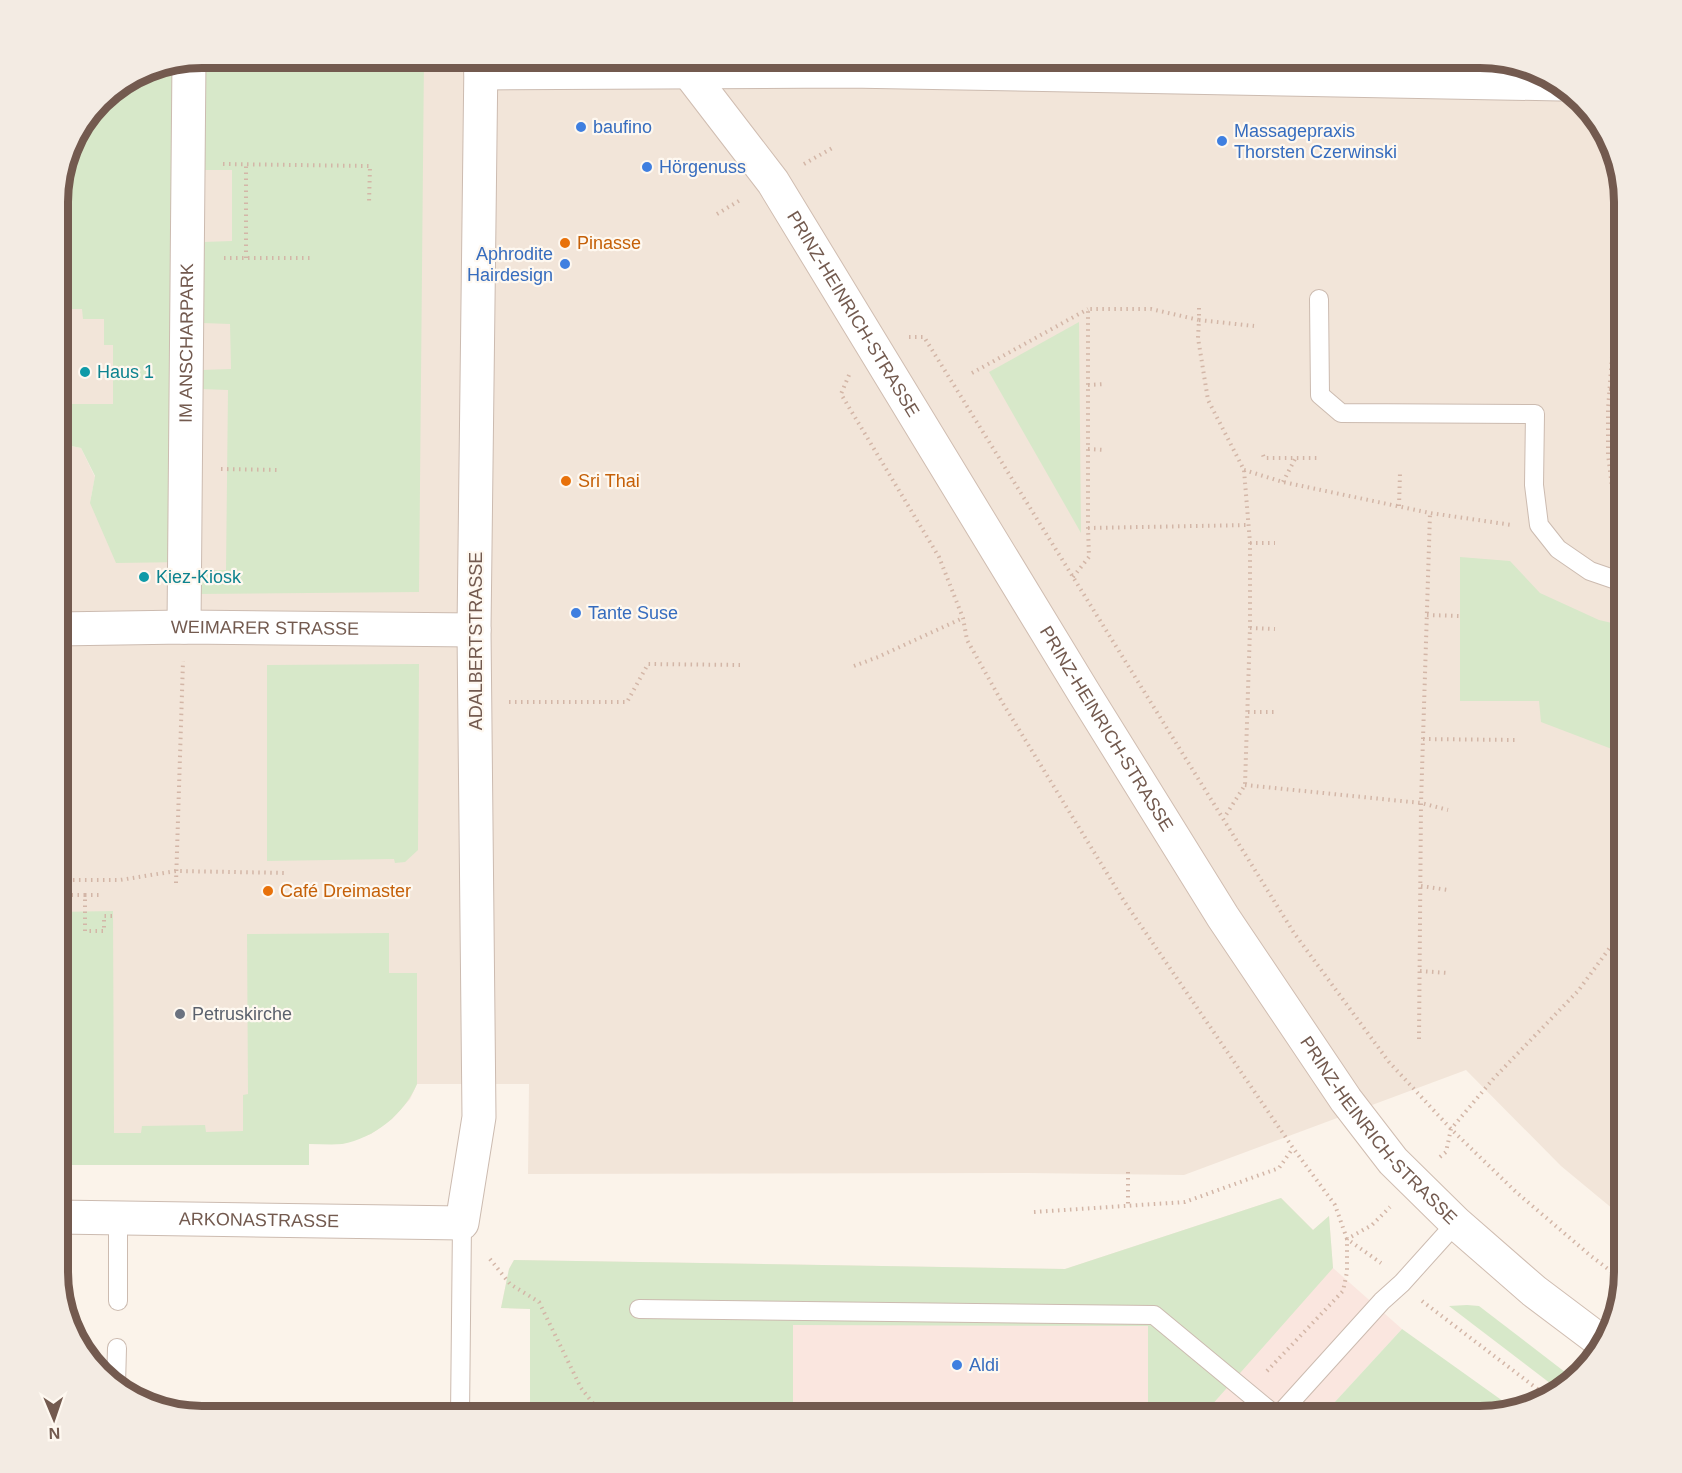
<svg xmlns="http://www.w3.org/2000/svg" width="1682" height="1473" font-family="Arial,sans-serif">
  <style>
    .residential { fill: #f2e5d9 }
    .commercial { fill: #fae6df }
    .green { fill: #d7e8c9 }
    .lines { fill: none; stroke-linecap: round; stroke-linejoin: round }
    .lane-casing { stroke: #ccbbb0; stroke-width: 20 }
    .street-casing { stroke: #ccbbb0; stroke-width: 35 }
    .secondary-casing { stroke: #d0bdb1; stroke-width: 35 }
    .path { stroke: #d3b6a7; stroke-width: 4; stroke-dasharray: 1.5 4.5; stroke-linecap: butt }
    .lane { stroke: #fff; stroke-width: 18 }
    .street { stroke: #fff; stroke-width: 33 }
    .secondary { stroke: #fff; stroke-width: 33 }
    .shop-dot { fill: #3f7fe0; stroke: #fef8f0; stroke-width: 2 }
    .food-dot { fill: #e8710a; stroke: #fef8f0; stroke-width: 2 }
    .culture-dot { fill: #0f9aa8; stroke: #fef8f0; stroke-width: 2 }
    .worship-dot { fill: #6b7280; stroke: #fef8f0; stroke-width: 2 }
    .labels { text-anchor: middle; stroke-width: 4.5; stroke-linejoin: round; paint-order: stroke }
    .shop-label { font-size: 18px; fill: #366cbe; stroke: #fef8f0; text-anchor: start }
    .food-label { font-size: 18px; fill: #c56008; stroke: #fef8f0; text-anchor: start }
    .street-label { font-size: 18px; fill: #735a4f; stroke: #fef8f0 }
    .culture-label { font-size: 18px; fill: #0d838f; stroke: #fef8f0; text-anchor: start }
    .worship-label { font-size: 18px; fill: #5b616d; stroke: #fef8f0; text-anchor: start }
    .rim { fill: none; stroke: #735a4f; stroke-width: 8 }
  </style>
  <rect width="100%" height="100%" fill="#fbf3ea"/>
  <g class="residential">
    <path d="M201,57H1481L1536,68L1582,99L1614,146L1625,201V1219L1561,1166L1466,1070L1184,1175L1027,1173L528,1174L529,1084H417L410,1099L392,1119L371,1134L342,1144H309V1165H57V443L81,448L95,477L90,503Z"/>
    <path d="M57,309H83L104,319V345H113V404H68V398H57Z"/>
  </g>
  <path class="commercial" d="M1281,1198L1313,1230L1329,1216L1333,1268L1402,1329L1322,1416H530V1309L501,1308L509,1269L514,1260L1065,1269Z"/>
  <g class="green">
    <path d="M204,57H424L419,592L196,594V570H226L228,390L200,389L201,370L231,369L230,324L202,323L203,242L232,241V170H204Z"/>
    <path d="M190,59L186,562L116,563L90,503L95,476L81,448L57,443V398H68V404H113V345H104V319H83L82,309H57V192L72,137L106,93L146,68Z"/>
    <path d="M1079,322L1081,533L989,372Z"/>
    <path d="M1460,557L1510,561L1540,593L1599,620L1625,626V754L1541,722L1539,701H1460Z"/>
    <path d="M419,664L418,850L405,862L395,863L394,859L267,861V665Z"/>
    <path d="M113,911L114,1133H141L142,1126L205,1125L206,1132L243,1131V1095L248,1094L247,934L389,933V973H417V1084C404,1114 375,1138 342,1144C332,1145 320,1144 309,1144V1165H57V912Z"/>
    <path d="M1281,1198L1313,1230L1329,1216L1333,1268L1202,1416H1148V1326L793,1325V1416H530V1309L501,1308L509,1269L514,1260L1065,1269Z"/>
    <path d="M1467,1305L1479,1306L1574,1379L1559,1390L1449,1306Z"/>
    <path d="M1402,1329L1514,1409L1481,1416H1322Z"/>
  </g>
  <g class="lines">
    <g class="lane-casing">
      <g id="lane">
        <path d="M1319,299L1320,395L1341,413L1535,414L1534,485L1539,525L1558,549L1590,571L1625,583"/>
        <path d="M118,1301V1218"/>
        <path d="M639,1309L1154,1315L1276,1416"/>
        <path d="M116,1385L117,1348"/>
        <path d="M460,1416L462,1223"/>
        <path d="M1278,1416L1382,1301L1402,1283L1456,1223"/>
      </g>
    </g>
    <g class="street-casing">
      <g id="street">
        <path d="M481,73L848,71L1560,84"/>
        <path id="s1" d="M184,627L189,59"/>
        <path id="s2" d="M57,629L184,627L474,630"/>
        <path id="s3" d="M57,1217L462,1223L479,1117L474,630L481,57"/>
      </g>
    </g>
    <g class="secondary-casing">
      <g id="secondary">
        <path id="s4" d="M677,57L773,182L1084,693L1223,917L1346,1100L1393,1161L1456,1223L1534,1291L1603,1343"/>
      </g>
    </g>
    <g class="path">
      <path d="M223,164L370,166L369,203"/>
      <path d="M804,164L834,147"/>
      <path d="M717,214L742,199"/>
      <path d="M224,258H310"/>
      <path d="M246,258V165"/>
      <path d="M1199,308V320L1254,326"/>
      <path d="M909,337H924L1294,933L1389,1062L1451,1129L1516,1192L1591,1256L1625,1282"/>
      <path d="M972,373L1088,309"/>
      <path d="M849,375L841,394L939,557L963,618L967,640L1002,702L1124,901L1293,1148L1335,1205L1347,1239L1381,1263"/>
      <path d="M1088,385L1105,384"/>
      <path d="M1609,389L1623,390"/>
      <path d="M1088,449L1105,450"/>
      <path d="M1263,455L1264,458H1320"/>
      <path d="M221,469L280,470"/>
      <path d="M1244,470L1283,482L1430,513L1512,525"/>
      <path d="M1283,482L1296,457"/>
      <path d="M1399,506L1400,473"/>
      <path d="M1625,523L1619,513L1613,496L1608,454V409L1616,305L1625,290"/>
      <path d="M1088,528L1249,525"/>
      <path d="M1250,543H1275"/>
      <path d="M1073,577L1089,557L1088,528V309H1151L1199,320L1198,338L1208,400L1244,470L1250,543V628L1245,785L1224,818"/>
      <path d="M1427,615L1460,616"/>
      <path d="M1250,628L1275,629"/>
      <path d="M854,666L878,657L963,618"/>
      <path d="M509,702H627L648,664L740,665"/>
      <path d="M1248,712H1275"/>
      <path d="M1423,739L1518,740"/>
      <path d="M1245,785L1421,803L1448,810"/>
      <path d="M176,883L183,661"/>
      <path d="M1421,886L1448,890"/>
      <path d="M85,895H103"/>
      <path d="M112,916H104V931H85V895H59L60,880H120L176,871L287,873"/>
      <path d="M1420,971L1448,973"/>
      <path d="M1419,1039L1421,803L1430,513"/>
      <path d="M1440,1157L1446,1152L1451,1129L1494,1078L1578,991L1617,938L1625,913"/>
      <path d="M1128,1172V1206"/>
      <path d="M1625,1195L1617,1012V938L1625,939"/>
      <path d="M1034,1212L1185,1202L1279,1168L1293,1148"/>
      <path d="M490,1259L510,1284L539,1302L581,1388L603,1416"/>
      <path d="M1422,1301L1548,1397"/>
      <path d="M1267,1371L1343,1291L1347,1272V1239L1372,1225L1390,1207"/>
    </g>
    <use href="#lane" class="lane"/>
    <use href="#street" class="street"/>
    <use href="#secondary" class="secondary"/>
  </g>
  <g class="shop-dot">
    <circle cx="581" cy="127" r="6"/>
    <circle cx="1222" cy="141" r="6"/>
    <circle cx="647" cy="167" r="6"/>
    <circle cx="565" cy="264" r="6"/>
    <circle cx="576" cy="613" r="6"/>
    <circle cx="957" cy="1365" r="6"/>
  </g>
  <g class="food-dot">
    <circle cx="565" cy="243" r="6"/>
    <circle cx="566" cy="481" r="6"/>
    <circle cx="268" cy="891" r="6"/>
  </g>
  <g class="culture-dot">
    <circle cx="85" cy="372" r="6"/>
    <circle cx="144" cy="577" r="6"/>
  </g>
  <circle class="worship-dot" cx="180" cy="1014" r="6"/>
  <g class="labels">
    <g class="shop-label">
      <text x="593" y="133">baufino</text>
      <text x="1234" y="137">Massagepraxis<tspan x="1234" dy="21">Thorsten Czerwinski</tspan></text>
      <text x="659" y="173">Hörgenuss</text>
      <text x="553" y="260" text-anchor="end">Aphrodite<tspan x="553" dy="21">Hairdesign</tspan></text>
      <text x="588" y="619">Tante Suse</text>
      <text x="969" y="1371">Aldi</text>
    </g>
    <g class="food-label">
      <text x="577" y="249">Pinasse</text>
      <text x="578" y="487">Sri Thai</text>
      <text x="280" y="897">Café Dreimaster</text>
    </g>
    <g class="street-label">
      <text dy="6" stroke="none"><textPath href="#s4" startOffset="312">PRINZ-HEINRICH-STRASSE</textPath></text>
      <text dy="6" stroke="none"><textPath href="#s1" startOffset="284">IM ANSCHARPARK</textPath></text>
      <text dy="6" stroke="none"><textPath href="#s2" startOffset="208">WEIMARER STRASSE</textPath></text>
      <text transform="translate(476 641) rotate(-90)" y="6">ADALBERTSTRASSE</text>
      <text dy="6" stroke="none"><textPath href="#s4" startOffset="798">PRINZ-HEINRICH-STRASSE</textPath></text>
      <text dy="6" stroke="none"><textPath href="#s4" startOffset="1284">PRINZ-HEINRICH-STRASSE</textPath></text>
      <text dy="6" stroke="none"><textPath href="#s3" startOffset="202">ARKONASTRASSE</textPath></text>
    </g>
    <g class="culture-label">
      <text x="97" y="378">Haus 1</text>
      <text x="156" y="583">Kiez-Kiosk</text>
    </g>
    <g class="worship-label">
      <text x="192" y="1020">Petruskirche</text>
    </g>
  </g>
  <path d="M0 0H1682V1473H0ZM202 68H1480A134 134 0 0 1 1614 202V1272A134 134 0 0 1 1480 1406H202A134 134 0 0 1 68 1272V202A134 134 0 0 1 202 68Z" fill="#f3ebe3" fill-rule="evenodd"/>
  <path class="rim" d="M202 68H1480A134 134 0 0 1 1614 202V1272A134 134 0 0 1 1480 1406H202A134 134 0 0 1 68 1272V202A134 134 0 0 1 202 68Z"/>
  <g transform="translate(54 1419) rotate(178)" stroke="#fef8f0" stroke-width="4.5" paint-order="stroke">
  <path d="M0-4.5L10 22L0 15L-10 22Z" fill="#735a4f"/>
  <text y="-9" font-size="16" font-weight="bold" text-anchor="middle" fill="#735a4f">N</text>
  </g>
</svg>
